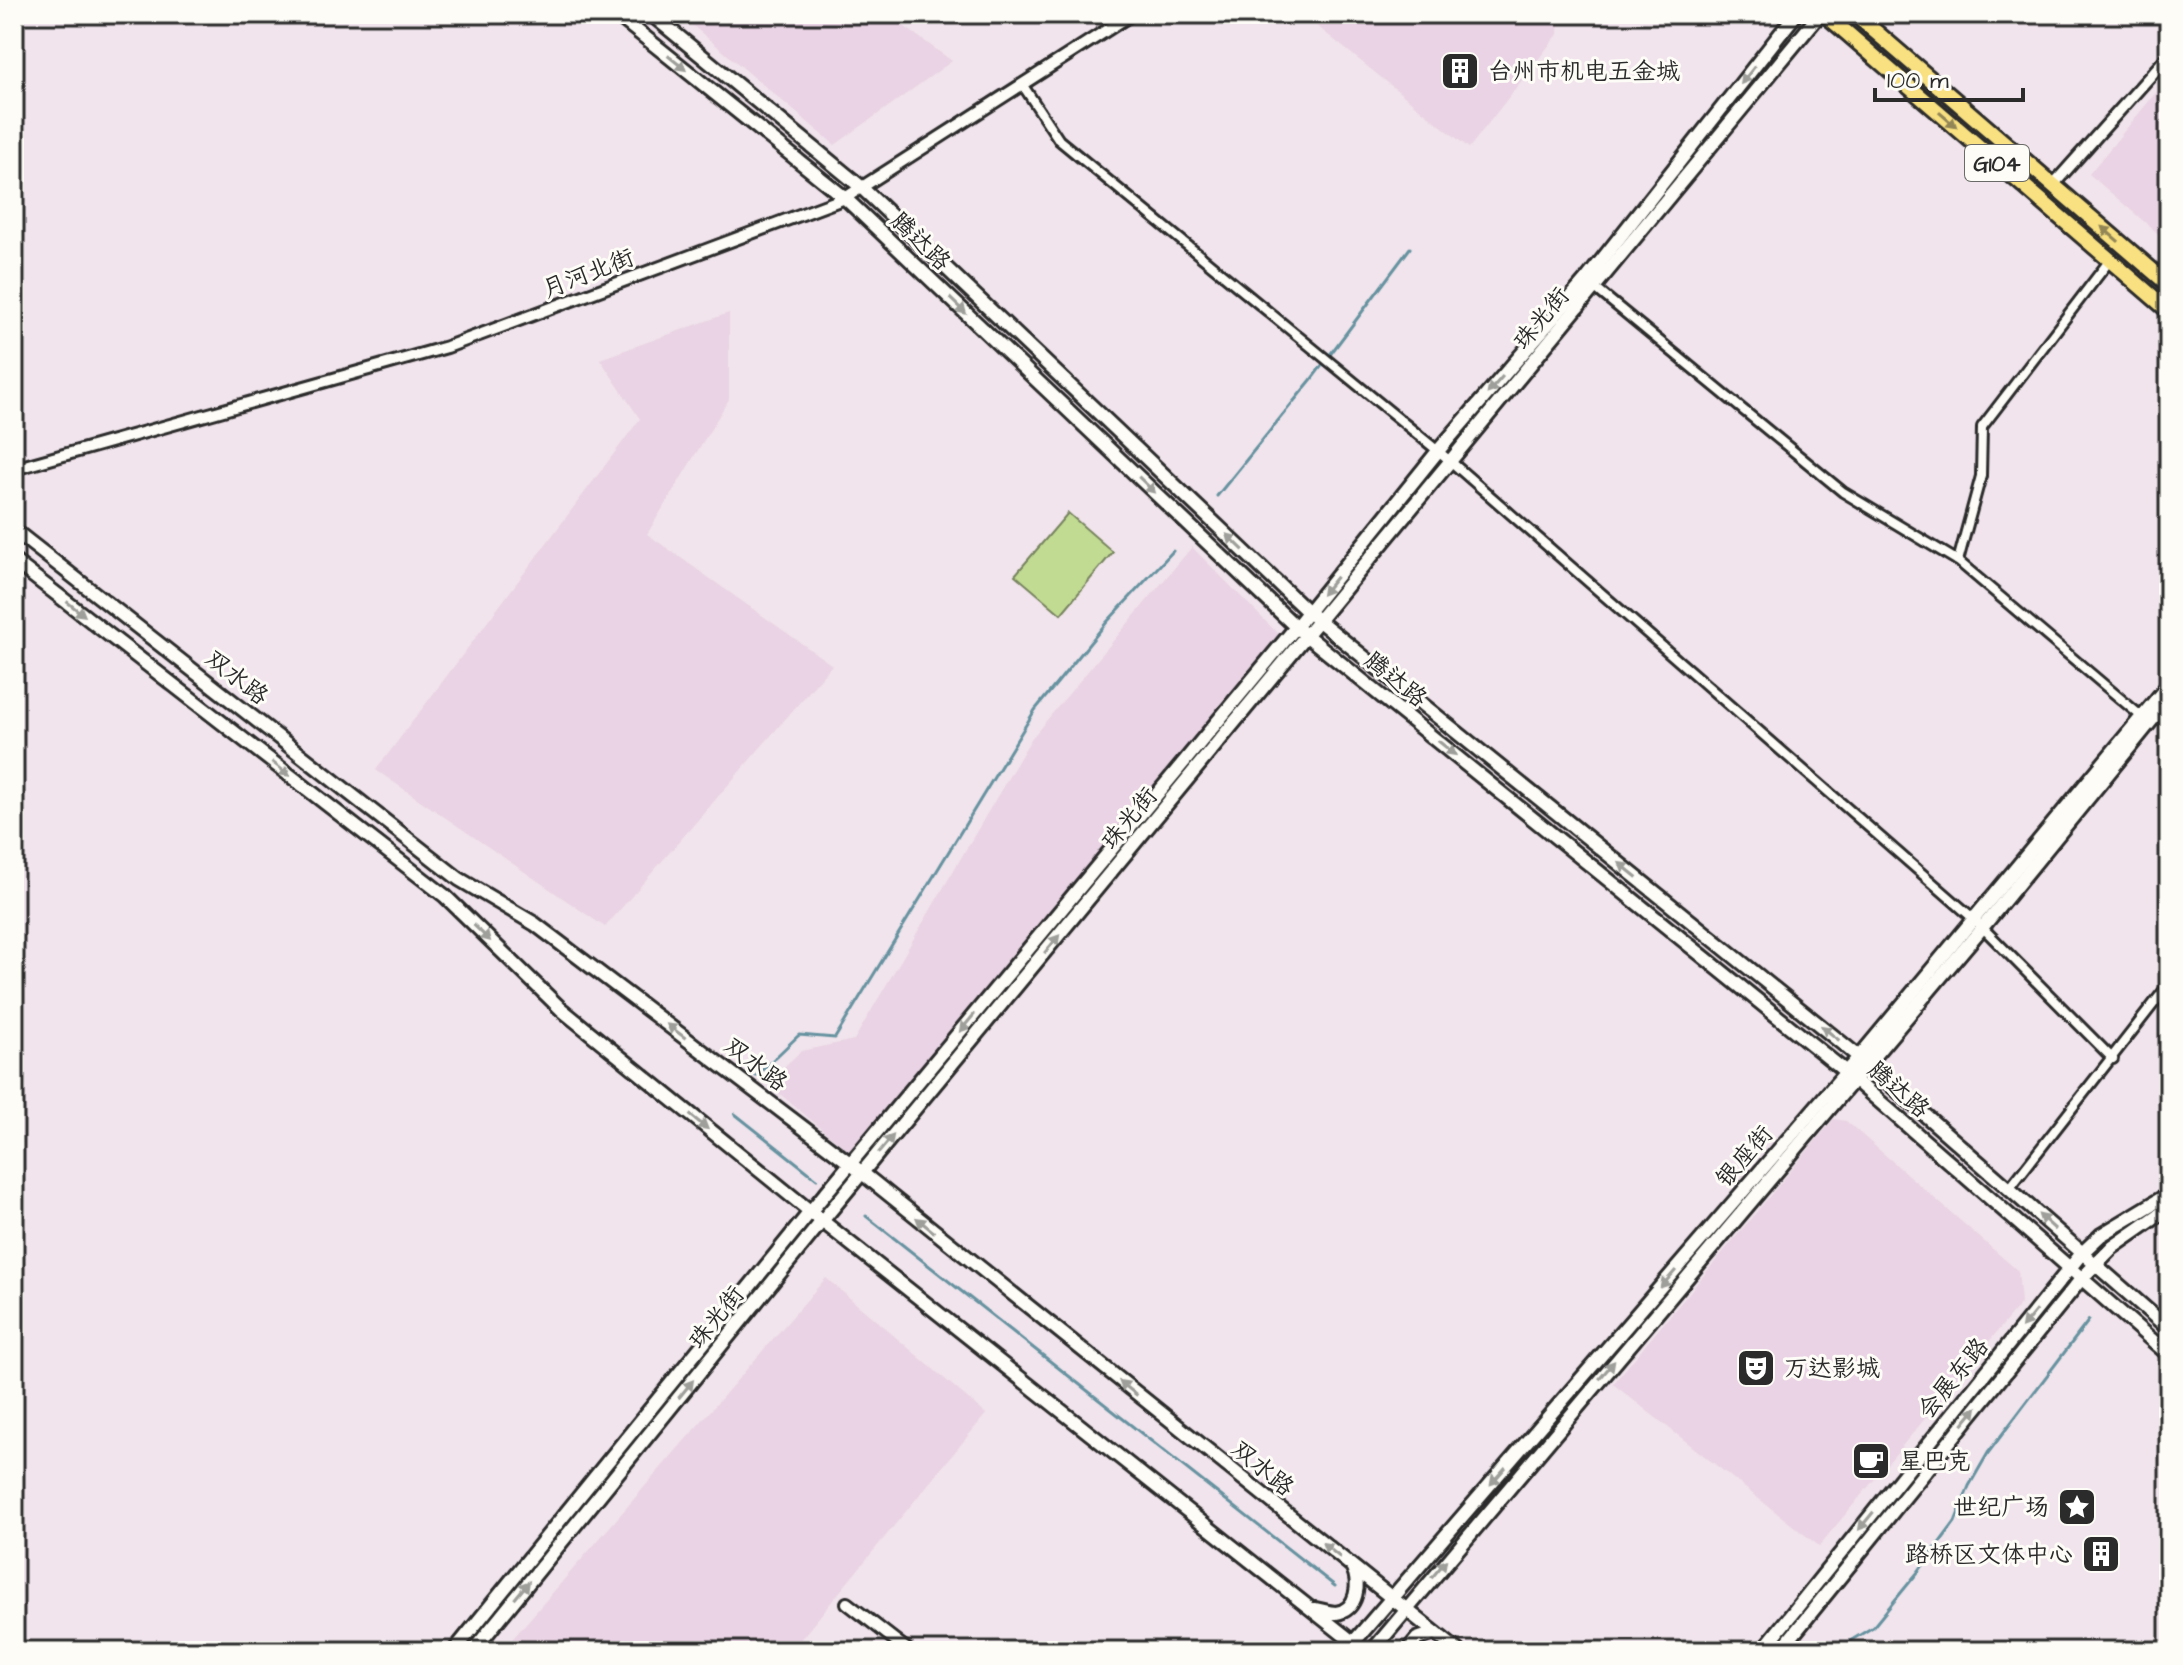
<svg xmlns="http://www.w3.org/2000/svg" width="2183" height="1665" font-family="'Architects Daughter','LXGW WenKai TC',sans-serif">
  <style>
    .built { fill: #e9d3e4 }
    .green { fill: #c1db92; stroke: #76835e; stroke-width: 2 }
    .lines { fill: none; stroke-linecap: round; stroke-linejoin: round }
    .stream { stroke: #6692a0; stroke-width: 3 }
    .minor-casing { stroke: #2b2b2b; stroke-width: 14 }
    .tertiary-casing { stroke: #2b2b2b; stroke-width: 16 }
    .secondary-casing { stroke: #2b2b2b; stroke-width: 18 }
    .primary-casing { stroke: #2b2b2b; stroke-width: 20 }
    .minor { stroke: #fdfcf7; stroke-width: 8 }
    .tertiary { stroke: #fdfcf7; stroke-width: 10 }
    .secondary { stroke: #fdfcf7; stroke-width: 12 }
    .primary { stroke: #f9e181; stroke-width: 14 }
    .oneway { fill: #9e9e9b }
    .oneway2 { fill: #928656 }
    .labels { text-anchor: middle; stroke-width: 6; stroke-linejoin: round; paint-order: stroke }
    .shield { fill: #fdfcf7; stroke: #6a6a68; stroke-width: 2 }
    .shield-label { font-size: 22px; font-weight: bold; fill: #2b2b2b }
    .poi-label { font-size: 24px; fill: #2b2b2b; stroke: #fdfcf7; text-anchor: start }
    .street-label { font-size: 24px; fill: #2b2b2b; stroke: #fdfcf7 }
  </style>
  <rect width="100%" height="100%" fill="#f1e4ec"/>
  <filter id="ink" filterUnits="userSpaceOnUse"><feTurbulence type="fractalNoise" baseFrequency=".0125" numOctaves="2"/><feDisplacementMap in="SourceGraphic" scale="16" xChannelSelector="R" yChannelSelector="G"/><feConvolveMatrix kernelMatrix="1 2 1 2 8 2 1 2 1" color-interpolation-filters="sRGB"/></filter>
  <g filter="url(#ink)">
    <g class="built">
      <path d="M679,14H887L952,61L835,145Z"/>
      <path d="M1302,14H1559L1558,34L1469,148Z"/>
      <path d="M2169,77V243L2089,174Z"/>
      <path d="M729,313V399L647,534L832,665L605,927L376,770L640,419L600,359Z"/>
      <path d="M1192,547L1285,641L852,1154L767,1083L801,1051L854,1040L1031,739Z"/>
      <path d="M1834,1119L1846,1121L2018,1271L2021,1303L1819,1546L1613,1384Z"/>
      <path d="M826,1278L986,1414L791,1651H502Z"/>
    </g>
    <path class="green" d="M1068,513L1113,552L1061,614L1015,575Z"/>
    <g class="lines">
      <g class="stream">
        <path d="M1217,496L1311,380L1410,248"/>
        <path d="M756,1076L799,1035L835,1038L1035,710L1107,622L1173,551"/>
        <path d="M735,1114L817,1179"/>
        <path d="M866,1216L1335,1586"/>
        <path d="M1841,1651L1850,1641L1873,1627L1918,1572L1955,1522L1969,1486L1988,1453L2089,1320"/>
      </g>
      <g class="minor-casing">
        <g id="minor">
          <path d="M1022,84L1059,140L1449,460L1975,920L2113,1059"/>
          <path d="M1595,288L1843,492L1958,561L2142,717"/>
          <path d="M1958,561L1981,476L1982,427L2110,260"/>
          <path d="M2009,1189L2169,984"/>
        </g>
      </g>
      <g class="tertiary-casing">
        <g id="tertiary">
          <path d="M2053,185L2169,55"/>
          <path d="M14,469L447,347L845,198L1132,14"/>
          <path d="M847,1603L909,1651"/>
        </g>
      </g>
      <g class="secondary-casing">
        <g id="secondary">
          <path d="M616,14L845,198L1296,627L1846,1072L2169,1355"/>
          <path d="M651,14L861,187L1308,612L1859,1057L2169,1329"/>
          <path d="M14,530L459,879L535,924L851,1164L1458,1651"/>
          <path d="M14,561L445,896L561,1009L822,1221L1364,1651"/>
          <path d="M1315,1609C1321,1610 1330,1613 1336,1613C1358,1610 1360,1583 1353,1568"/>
          <path d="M454,1651L810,1212L1296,627L1438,451L1586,280L1796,14"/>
          <path d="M473,1651L822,1221L1820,14"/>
          <path d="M1346,1651L1859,1057L2169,684"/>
          <path d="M1372,1651L1982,928L2169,699"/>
          <path d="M1407,1651L1417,1639L1435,1633"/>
          <path d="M1762,1651L2082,1253L2101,1235L2169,1194"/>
          <path d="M1780,1651L2082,1278L2113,1247L2169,1208"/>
        </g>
      </g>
      <g class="primary-casing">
        <g id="primary">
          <path d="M1825,14L2169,311"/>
          <path d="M1855,14L2169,285"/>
        </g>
      </g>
      <use href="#minor" class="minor"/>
      <use href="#tertiary" class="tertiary"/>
      <use href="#secondary" class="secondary"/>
      <use href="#primary" class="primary"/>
    </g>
    <defs><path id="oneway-solid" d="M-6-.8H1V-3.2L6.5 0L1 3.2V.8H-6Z" transform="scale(2)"/></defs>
    <g class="oneway">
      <use href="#oneway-solid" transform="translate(677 63) rotate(39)"/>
      <use href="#oneway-solid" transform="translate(1748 75) rotate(128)"/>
      <use href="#oneway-solid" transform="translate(958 306) rotate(44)"/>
      <use href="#oneway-solid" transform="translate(1495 385) rotate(131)"/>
      <use href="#oneway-solid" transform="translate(1147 485) rotate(44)"/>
      <use href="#oneway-solid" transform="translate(1235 542) rotate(-136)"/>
      <use href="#oneway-solid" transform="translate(1329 586) rotate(129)"/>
      <use href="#oneway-solid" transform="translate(76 609) rotate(38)"/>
      <use href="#oneway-solid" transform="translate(1447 748) rotate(39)"/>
      <use href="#oneway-solid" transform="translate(281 769) rotate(38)"/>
      <use href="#oneway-solid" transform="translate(1628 870) rotate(-141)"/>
      <use href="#oneway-solid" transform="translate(482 933) rotate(44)"/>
      <use href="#oneway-solid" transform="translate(1052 944) rotate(-50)"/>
      <use href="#oneway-solid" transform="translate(967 1023) rotate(130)"/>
      <use href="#oneway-solid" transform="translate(676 1031) rotate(-143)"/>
      <use href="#oneway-solid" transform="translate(1830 1033) rotate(-141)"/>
      <use href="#oneway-solid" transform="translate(699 1122) rotate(39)"/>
      <use href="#oneway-solid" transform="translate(886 1144) rotate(-50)"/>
      <use href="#oneway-solid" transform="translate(2047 1222) rotate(-138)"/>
      <use href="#oneway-solid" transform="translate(925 1225) rotate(-141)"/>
      <use href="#oneway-solid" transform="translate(1668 1279) rotate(131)"/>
      <use href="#oneway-solid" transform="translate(2029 1319) rotate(129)"/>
      <use href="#oneway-solid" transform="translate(1607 1370) rotate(-50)"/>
      <use href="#oneway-solid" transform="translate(1128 1388) rotate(-141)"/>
      <use href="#oneway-solid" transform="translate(686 1389) rotate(-51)"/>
      <use href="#oneway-solid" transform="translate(1970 1416) rotate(-51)"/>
      <use href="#oneway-solid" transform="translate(1498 1476) rotate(131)"/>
      <use href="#oneway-solid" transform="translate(1866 1521) rotate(129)"/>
      <use href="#oneway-solid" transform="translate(1331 1550) rotate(-141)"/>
      <use href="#oneway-solid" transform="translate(1439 1569) rotate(-50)"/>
      <use href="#oneway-solid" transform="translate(522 1590) rotate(-51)"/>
    </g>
    <g class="oneway2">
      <use href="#oneway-solid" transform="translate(1948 120) rotate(41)"/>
      <use href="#oneway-solid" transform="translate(2110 234) rotate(-139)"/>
    </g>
  </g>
  <defs>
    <g id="building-square" transform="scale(2)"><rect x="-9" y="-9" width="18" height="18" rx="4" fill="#2b2b2b" stroke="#fdfcf7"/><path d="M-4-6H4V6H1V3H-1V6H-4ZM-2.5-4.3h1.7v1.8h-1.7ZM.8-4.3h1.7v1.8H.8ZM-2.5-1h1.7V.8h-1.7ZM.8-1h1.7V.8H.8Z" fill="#fff"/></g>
    <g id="theatre-square" transform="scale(2)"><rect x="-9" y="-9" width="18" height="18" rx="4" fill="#2b2b2b" stroke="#fdfcf7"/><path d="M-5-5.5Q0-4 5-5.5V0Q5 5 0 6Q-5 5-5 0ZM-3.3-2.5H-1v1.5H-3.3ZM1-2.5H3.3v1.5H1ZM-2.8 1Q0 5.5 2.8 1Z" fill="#fff"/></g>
    <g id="cafe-square" transform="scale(2)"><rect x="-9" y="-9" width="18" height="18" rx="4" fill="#2b2b2b" stroke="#fdfcf7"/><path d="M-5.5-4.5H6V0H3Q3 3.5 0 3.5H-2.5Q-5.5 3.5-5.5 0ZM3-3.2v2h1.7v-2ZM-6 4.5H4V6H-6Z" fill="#fff"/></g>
    <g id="sight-square" transform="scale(2)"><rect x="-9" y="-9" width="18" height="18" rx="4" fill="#2b2b2b" stroke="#fdfcf7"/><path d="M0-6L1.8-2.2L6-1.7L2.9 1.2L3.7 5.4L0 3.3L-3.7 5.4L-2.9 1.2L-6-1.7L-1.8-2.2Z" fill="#fff"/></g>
  </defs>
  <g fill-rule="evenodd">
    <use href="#building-square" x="1460" y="71"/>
    <use href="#theatre-square" x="1756" y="1368"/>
    <use href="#cafe-square" x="1871" y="1461"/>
    <use href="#sight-square" x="2077" y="1507"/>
    <use href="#building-square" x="2101" y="1554"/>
  </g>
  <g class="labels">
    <rect class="shield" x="1965" y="145" width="64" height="36" rx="6"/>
    <g class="shield-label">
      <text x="1997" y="171">G104</text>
    </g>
    <g class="poi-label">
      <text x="1488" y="79">台州市机电五金城</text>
      <text x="1784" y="1376">万达影城</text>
      <text x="1899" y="1469">星巴克</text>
      <text x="2049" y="1515" text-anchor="end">世纪广场</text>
      <text x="2073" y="1562" text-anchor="end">路桥区文体中心</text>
    </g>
    <g class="street-label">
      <text transform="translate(921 241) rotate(44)" y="8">腾达路</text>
      <text transform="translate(588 273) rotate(-21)" y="8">月河北街</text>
      <text transform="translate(1541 318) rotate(-50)" y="8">珠光街</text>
      <text transform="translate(237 677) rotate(38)" y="8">双水路</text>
      <text transform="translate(1396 679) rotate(39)" y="8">腾达路</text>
      <text transform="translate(1129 818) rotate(-50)" y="8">珠光街</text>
      <text transform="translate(756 1064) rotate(37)" y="8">双水路</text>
      <text transform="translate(1899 1089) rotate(41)" y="8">腾达路</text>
      <text transform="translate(1744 1156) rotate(-49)" y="8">银座街</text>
      <text transform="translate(716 1317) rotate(-51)" y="8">珠光街</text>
      <text transform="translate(1953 1378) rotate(-51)" y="8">会展东路</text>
      <text transform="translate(1263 1468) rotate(39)" y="8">双水路</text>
    </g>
  </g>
  <rect width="2183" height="1665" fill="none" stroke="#fdfcf7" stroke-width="48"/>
  <rect x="24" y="24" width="2135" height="1617" fill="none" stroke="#2b2b2b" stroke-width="3" filter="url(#ink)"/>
  <path d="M1875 88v12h148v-12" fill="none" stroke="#2b2b2b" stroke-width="4"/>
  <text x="1887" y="88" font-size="24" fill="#2b2b2b" stroke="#fdfcf7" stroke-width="6" paint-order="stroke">100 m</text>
</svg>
